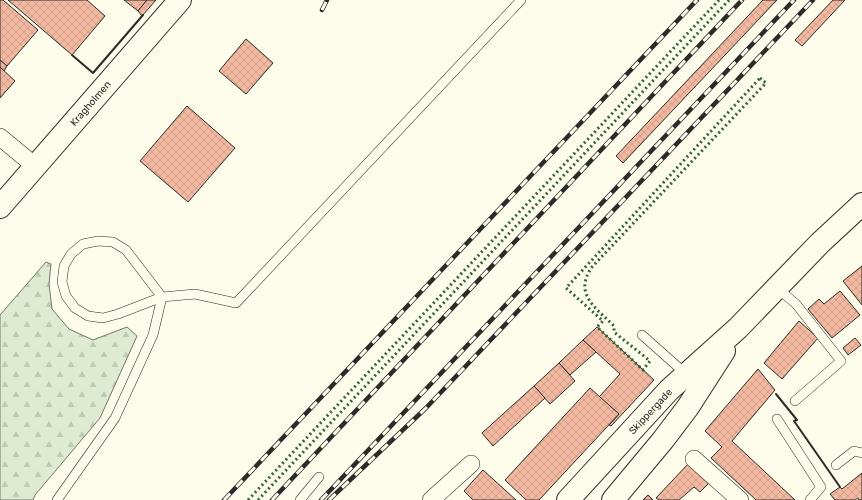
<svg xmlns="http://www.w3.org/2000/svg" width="862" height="500" font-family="Rubik,sans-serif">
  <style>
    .forest { fill: url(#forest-firs); stroke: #74746e }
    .building { fill: url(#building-cross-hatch); stroke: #2b2b2b }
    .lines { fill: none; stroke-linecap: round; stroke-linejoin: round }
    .lane-casing { stroke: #2b2b2b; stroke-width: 10 }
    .street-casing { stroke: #2b2b2b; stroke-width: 18 }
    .secondary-casing { stroke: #2b2b2b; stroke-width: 24 }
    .primary-casing { stroke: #2b2b2b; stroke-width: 24 }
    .lane { stroke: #fdfbea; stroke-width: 9 }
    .street { stroke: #fdfbea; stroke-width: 17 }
    .secondary { stroke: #fdfbea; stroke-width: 22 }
    .primary { stroke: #fdfbea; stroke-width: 22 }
    .rail-casing { stroke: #2b2b2b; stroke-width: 4.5 }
    .rail { stroke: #fdfbea; stroke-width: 3; stroke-dasharray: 9; stroke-linecap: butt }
    .hedge { stroke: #34623c; stroke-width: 3; stroke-dasharray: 2 3; stroke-linecap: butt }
    .wall { stroke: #2b2b2b; stroke-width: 2 }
    .labels { text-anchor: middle; stroke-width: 3; stroke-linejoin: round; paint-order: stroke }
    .street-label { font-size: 10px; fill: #2b2b2b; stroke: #fdfbea }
  </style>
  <defs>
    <pattern id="forest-firs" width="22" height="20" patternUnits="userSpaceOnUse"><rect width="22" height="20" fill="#deebd1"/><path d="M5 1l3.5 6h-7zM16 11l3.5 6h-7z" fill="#bfcab4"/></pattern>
    <pattern id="building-cross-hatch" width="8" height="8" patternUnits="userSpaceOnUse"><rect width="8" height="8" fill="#f2b8a0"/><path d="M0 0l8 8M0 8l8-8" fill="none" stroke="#d09e8a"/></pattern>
  </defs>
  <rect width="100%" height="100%" fill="#fdfbea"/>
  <path class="forest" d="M46,262L51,264L49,284L52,309L69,329L93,340L127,327L137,336L100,418L35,495L33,500H0V315Z"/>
  <g class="building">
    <path d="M0,0H3L38,30L7,66L0,60Z"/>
    <path d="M8,0H87L105,16L72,55Z"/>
    <path d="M124,0H147L138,11Z"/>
    <path d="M147,0H156L142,16L138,11Z"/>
    <path d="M763,0H777L623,163L616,156Z"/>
    <path d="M833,0H845L802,46L795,40Z"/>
    <path d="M246,39L273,63L246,94L219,71Z"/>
    <path d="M0,60L7,66L4,71L0,67Z"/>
    <path d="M0,67L15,81L0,98Z"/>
    <path d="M187,106L235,148L188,202L140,161Z"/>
    <path d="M862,266V305L843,281Z"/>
    <path d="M840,291L860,315L832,338L808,309L819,299L824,304Z"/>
    <path d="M799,321L818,338L782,379L764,363Z"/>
    <path d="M597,327L654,380L611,426L609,425L619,414L599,397L620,374L583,340Z"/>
    <path d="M855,338L861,345L848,355L843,348Z"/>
    <path d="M583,340L596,352L570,375L559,363Z"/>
    <path d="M559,363L575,381L550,404L534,386Z"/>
    <path d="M758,369L775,390L732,441L795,500H756L711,458L722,447L705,431Z"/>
    <path d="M534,386L545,398L493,446L482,433Z"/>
    <path d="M590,388L619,414L539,500H526L505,480Z"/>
    <path d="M688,464L709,483L700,492L694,487L679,500H659L656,498Z"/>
    <path d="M483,470L516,500H473L464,491Z"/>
    <path d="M862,473V500H859L858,498L855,500H835L830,494L840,487L842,489Z"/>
    <path d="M648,495L653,500H643Z"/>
  </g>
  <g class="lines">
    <g class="lane-casing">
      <g id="lane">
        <path d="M776,287L796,304L841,361L795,401"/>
        <path d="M162,297L126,250L113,242L98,241L83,244L71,254L64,266L62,282L66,296L75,308L88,316L103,318L118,314L162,297L195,294L236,303L521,0"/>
        <path d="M642,335L686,374"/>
        <path d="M777,419L821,487L810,500"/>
        <path d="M836,465L854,451L862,453"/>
        <path d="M57,500L115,418L153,335L162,297"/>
        <path d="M300,500L319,477"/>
      </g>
    </g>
    <g class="street-casing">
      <g id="street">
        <path d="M0,137L35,166"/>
        <path d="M694,459L740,500"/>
        <path d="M431,500L471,464"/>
      </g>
    </g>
    <g class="secondary-casing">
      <path id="secondary" d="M0,207L180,0"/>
    </g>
    <g class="primary-casing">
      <g id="primary">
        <path d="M568,500L669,390L738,328L820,243L862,204"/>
        <path d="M613,500L663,440L688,407L724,351"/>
      </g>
    </g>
    <use href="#lane" class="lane"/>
    <use href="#street" class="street"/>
    <use href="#secondary" class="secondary"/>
    <use href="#primary" class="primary"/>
    <g class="rail-casing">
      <g id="rail">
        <path d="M322,10L327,0"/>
        <path d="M224,500L697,0"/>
        <path d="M272,500L742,0"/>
        <path d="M321,500L794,0"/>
        <path d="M329,500L426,408L813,0"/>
      </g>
    </g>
    <use href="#rail" class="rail"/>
    <g class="hedge">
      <path d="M760,78L766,83L592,267C573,294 596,308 614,326V332L650,361L643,370L597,327L603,321L566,288Z"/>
      <path d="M248,500L719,0"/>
      <path d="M258,500L729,0"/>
    </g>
    <g class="wall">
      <path d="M72,55L93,73L143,15"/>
      <path d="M776,394L797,420L794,421L840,487"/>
    </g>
  </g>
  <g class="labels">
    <g class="street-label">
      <text transform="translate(90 103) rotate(-49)" y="4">Kragholmen</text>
      <text transform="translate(650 411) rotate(-47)" y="4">Skippergade</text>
    </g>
  </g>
</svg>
